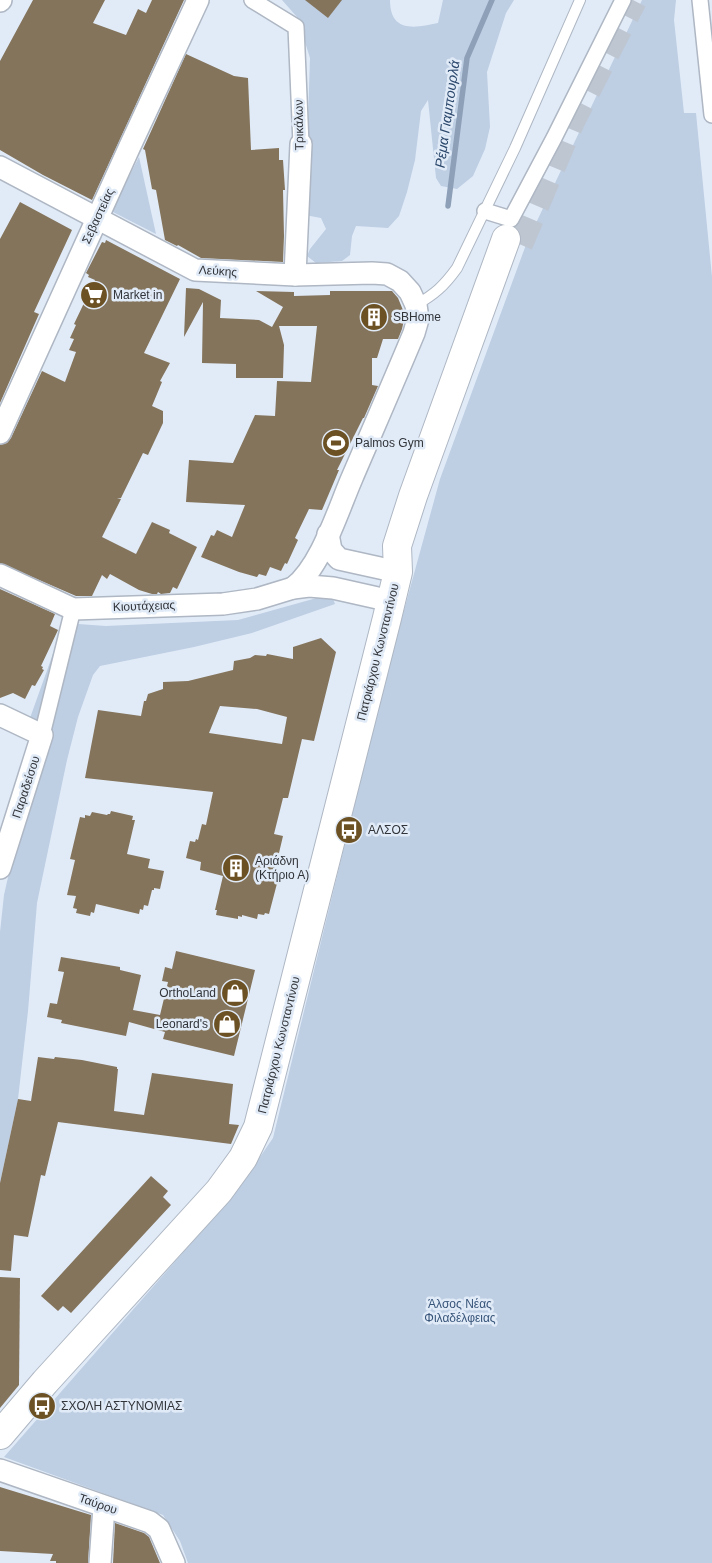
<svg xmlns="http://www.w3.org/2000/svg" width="712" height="1563" font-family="Arial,sans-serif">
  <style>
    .green { fill: #becee3 }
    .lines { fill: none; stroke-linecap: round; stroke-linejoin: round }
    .stream { stroke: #8da0b7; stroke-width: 5.5 }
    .building { fill: #84745c; fill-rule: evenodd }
    .secondary-tunnel { stroke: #bec6d2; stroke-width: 28; stroke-dasharray: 28 14; stroke-linecap: butt }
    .service-casing { stroke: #aeb7c3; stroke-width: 12 }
    .pedestrian-casing { stroke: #aeb7c3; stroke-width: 18 }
    .minor-casing { stroke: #aeb7c3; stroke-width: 24 }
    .secondary-casing { stroke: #aeb7c3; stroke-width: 30 }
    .service { stroke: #fff; stroke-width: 10 }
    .pedestrian { stroke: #fff; stroke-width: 15 }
    .minor { stroke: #fff; stroke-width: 21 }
    .secondary { stroke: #fff; stroke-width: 28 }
    .labels { text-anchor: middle; stroke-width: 5; stroke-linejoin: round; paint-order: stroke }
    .street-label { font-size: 12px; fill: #313439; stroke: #e1ebf8 }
    .poi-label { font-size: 12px; fill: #313439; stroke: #e1ebf8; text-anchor: start }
    .park-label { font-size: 12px; fill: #375479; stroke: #e1ebf8 }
    .water-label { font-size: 14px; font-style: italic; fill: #2c486c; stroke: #e1ebf8 }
  </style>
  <rect width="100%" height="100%" fill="#e1ebf8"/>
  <g class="green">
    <path d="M282,0H390C390,33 415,28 438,23L443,0H514L506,13L487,72L490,127L485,149L473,176L457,189L441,186L436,178L428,100L421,111L415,160L407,192L399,216L388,228L356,226L352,236L350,255L342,261L316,263L307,256L310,249L326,229L321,218L305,215L310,58L297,17Z"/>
    <path d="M642,0H676L674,20L684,113H696L712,277V1563H188L180,1541L163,1515L4,1457L236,1192L273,1138L386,676L440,479L527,242Z"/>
    <path d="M139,157L156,234L111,211Z"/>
    <path d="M331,594L335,604L252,633L194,647L100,666L93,675L78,717L67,760L37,903L28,1011L18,1099L0,1183V932L4,895L11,864L32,788L30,718L64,623L106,626L238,620Z"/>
  </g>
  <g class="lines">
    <path class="stream" d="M448,206L467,58L492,0"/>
  </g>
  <g class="building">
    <path d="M33,0H105L93,23L126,35L138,9L146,13L152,0H184L92,200L43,175L0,150V61Z"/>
    <path d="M305,0H342L328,18Z"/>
    <path d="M186,54L234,76L248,78L251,150L279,148V160H283L285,190H283L284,236L283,262L201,258L178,245L177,246L165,240L156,190L152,189L145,150L143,149Z"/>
    <path d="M20,202L72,230L34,312L39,314L0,403V239Z"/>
    <path d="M106,240L180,279L144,353L170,363L160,381L162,382L152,406L163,411V423L148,455L143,453L121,498H117L121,499L102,537L136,554L152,522L170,530L169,533L197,547L177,589L173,587L170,593L161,594L158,592L157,594H152L139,590L110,574L107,579L102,575L92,596H76L0,563V445L7,443L11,438L42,371L65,382L76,352L69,350L74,339L70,338L76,325L74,324L95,280L88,277L89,275L86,273L102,242L105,243Z"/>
    <path d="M186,288L199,289L221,300L220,318L259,320L272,327L283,307L256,291L294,292V296L330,295V291H392L398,298L405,315L402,329L398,339H383L377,358H372V385L378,386L364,418H363L337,470H339L322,510L309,509L295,538L298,540L287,564L285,563L281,571L270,567L266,576L259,574L257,577L239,572L201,557L211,535L214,536L217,530L232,537L245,505L186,502L189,460L233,463L255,415L275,416L277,381L311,382L317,326H279L284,345L283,378H236V364L202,363L203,302L184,337Z"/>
    <path d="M0,589L55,614L50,626L58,630L41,666L43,667L42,669L44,670L35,686L32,685L25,699L13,693L0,698Z"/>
    <path d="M321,638L336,652L314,741L302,739L288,798H283L274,834L283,836L275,870L280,872L269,914L265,913L264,915L258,914L257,919L242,915V917L238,916V919L216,915L217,910H215L223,876L200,870L201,862L186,858L190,841L195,842L196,839L198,840L202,824L206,825L213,792L85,778L98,710L141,716L144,701H146L148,694L163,689V682L188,681L233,670L234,661L250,658L255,655L266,656L267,654L293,659V647ZM220,706L257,709L287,717L282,744L209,733Z"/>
    <path d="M111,811L133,816L132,820H135L127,854L150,859L148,868L164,871L160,889L154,888V890H152L148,906L144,905L143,910L140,909L139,914L96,904L94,913L91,912L90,916L76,913L77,909L73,908L76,896L67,895L75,860L70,859L80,817L85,818V815L90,816L92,812L107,815L108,814H110Z"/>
    <path d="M176,951L255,970L234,1056L163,1039L165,1032L129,1022L126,1036L61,1023L62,1020L47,1017L50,1003L57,1004L64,972L58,971L61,957L120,967V970L141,975L133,1010L160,1015L168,982L162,981L165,967L172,969Z"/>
    <path d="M38,1057L54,1059L55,1057L82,1060L117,1067V1069H118L114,1111L144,1115L152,1073L233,1084L229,1124L239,1125L231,1144L58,1122L45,1176L41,1175L28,1237L14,1235L11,1271L0,1270V1183L18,1099L31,1101Z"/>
    <path d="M151,1176L168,1191L163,1197L171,1205L71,1313L63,1306L58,1311L41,1296Z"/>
    <path d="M0,1277L20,1278L19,1385L0,1408Z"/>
    <path d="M0,1487L91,1515L88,1563H56V1561H50L53,1554L0,1551Z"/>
    <path d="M115,1523L144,1533L149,1537L160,1563H113Z"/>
  </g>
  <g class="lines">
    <path class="secondary-tunnel" d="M519,244L571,121L633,0"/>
    <g class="service-casing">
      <path id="service" d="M416,305C435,294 444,286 457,268L515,148L580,0"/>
    </g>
    <g class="pedestrian-casing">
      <g id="pedestrian">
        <path d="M252,0L296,27L301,144"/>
        <path d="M700,0L712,115"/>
        <path d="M485,211L511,219L554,138L623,0"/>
        <path d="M42,735L73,609"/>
      </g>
    </g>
    <g class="minor-casing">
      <g id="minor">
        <path d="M0,1L1,0"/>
        <path d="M0,167L195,270L295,275L372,273L387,274L400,281L410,292L416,305L418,319L414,333C394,381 373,429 352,478C338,510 321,567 293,588"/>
        <path d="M295,275L301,144"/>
        <path d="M0,433L130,146L198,0"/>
        <path d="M328,534L331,550L339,559L398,572"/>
        <path d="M0,575L73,609L223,604L257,599L293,588L309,586L333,588L391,601"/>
        <path d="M0,715L42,735L0,868"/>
        <path d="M0,1470L150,1522L159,1529L174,1563"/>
        <path d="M100,1563L104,1507"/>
      </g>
    </g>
    <g class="secondary-casing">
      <path id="secondary" d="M0,1435L45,1382L219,1191L243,1158L258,1127L387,618L398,572L397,546L413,496L506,239"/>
    </g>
    <use href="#service" class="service"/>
    <use href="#pedestrian" class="pedestrian"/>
    <use href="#minor" class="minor"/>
    <use href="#secondary" class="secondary"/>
  </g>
  <defs>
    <g id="supermarket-disc" transform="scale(1.4375)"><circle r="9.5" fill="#6c5124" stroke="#e1ebf8"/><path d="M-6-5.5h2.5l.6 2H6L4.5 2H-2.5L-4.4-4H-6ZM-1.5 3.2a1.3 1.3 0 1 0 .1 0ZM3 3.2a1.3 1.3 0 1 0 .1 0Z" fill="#fff"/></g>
    <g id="building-disc" transform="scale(1.4375)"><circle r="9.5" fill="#6c5124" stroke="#e1ebf8"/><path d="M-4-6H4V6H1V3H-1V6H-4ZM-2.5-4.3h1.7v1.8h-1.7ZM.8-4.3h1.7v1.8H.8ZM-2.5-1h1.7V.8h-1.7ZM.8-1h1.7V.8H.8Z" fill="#fff"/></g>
    <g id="stadium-disc" transform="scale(1.4375)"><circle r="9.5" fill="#6c5124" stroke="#e1ebf8"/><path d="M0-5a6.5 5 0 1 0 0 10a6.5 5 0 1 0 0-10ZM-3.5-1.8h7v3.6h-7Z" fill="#fff"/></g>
    <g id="bus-disc" transform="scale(1.4375)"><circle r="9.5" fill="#6c5124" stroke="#e1ebf8"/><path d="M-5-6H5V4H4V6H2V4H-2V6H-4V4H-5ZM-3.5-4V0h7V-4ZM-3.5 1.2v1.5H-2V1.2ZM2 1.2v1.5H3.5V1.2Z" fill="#fff"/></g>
    <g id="shop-disc" transform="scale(1.4375)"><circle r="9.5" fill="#6c5124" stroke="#e1ebf8"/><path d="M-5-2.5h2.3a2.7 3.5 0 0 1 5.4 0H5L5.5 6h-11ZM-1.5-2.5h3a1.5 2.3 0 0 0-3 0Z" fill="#fff"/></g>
  </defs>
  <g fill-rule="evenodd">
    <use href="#supermarket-disc" x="94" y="295"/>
    <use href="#building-disc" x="374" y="317"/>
    <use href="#stadium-disc" x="336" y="443"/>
    <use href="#bus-disc" x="349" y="830"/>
    <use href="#building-disc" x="236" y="868"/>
    <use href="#shop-disc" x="235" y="993"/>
    <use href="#shop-disc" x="227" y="1024"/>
    <use href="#bus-disc" x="42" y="1406"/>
  </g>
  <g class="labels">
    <g class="street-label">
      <text transform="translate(299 125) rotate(-91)" y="4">Τρικάλων</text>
      <text transform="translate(98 216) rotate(-65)" y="4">Σεβαστείας</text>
      <text transform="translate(218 271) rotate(4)" y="4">Λεύκης</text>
      <text transform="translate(144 606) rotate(-2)" y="4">Κιουτάχειας</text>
      <text transform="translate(378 652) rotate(-76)" y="4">Πατριάρχου Κωνσταντίνου</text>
      <text transform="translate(26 787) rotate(-72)" y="4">Παραδείσου</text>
      <text transform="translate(279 1045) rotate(-76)" y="4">Πατριάρχου Κωνσταντίνου</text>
      <text transform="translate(98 1504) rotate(19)" y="4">Ταύρου</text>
    </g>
    <g class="poi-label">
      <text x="113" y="299">Market in</text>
      <text x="393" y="321">SBHome</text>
      <text x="355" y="447">Palmos Gym</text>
      <text x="368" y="834">ΑΛΣΟΣ</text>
      <text x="255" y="865">Αριάδνη<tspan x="255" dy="14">(Κτήριο Α)</tspan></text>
      <text x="216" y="997" text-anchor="end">OrthoLand</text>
      <text x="208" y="1028" text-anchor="end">Leonard's</text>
      <text x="61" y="1410">ΣΧΟΛΗ ΑΣΤΥΝΟΜΙΑΣ</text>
    </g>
    <g class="park-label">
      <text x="460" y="1308">Άλσος Νέας<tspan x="460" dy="14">Φιλαδέλφειας</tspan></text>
    </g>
    <g class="water-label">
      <text transform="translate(447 114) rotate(-82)" y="5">Ρέμα Γιαμπουρλά</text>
    </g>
  </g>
</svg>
